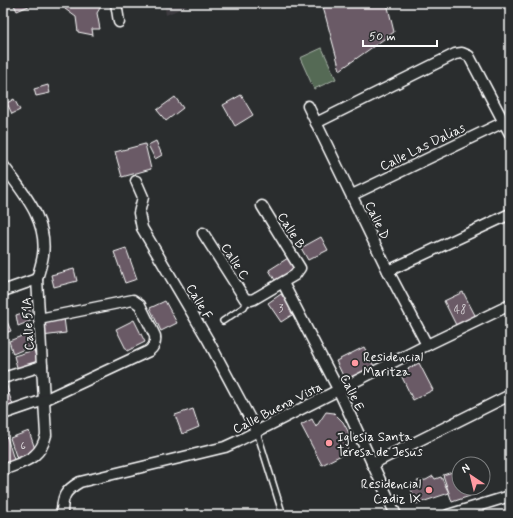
<svg xmlns="http://www.w3.org/2000/svg" width="513" height="518" font-family="Mynerve,sans-serif">
  <style>
    .built { fill: #3d3a3f }
    .green { fill: #546a55; stroke: #aab4aa }
    .building { fill: #6a5a66; stroke: #fff }
    .lines { fill: none; stroke-linecap: round; stroke-linejoin: round }
    .service-casing { stroke: #fff; stroke-width: 8 }
    .minor-casing { stroke: #fff; stroke-width: 13 }
    .service { stroke: #2a2d2e; stroke-width: 5 }
    .minor { stroke: #2a2d2e; stroke-width: 10 }
    .poi-dot { fill: #ff9aa2; stroke: #2a2d2e; stroke-width: 1.5 }
    .labels { text-anchor: middle; stroke-width: 4; stroke-linejoin: round; paint-order: stroke }
    .number-label { font-size: 11px; fill: #dad6d9 }
    .street-label { font-size: 13px; fill: #fff; stroke: #2a2d2e }
    .poi-label { font-size: 13px; fill: #fff; stroke: #2a2d2e; text-anchor: start }
  </style>
  <rect width="100%" height="100%" fill="#2a2d2e"/>
  <filter id="ink" filterUnits="userSpaceOnUse"><feTurbulence type="fractalNoise" baseFrequency=".025" numOctaves="2"/><feDisplacementMap in="SourceGraphic" scale="8" xChannelSelector="R" yChannelSelector="G"/><feConvolveMatrix kernelMatrix="1 2 1 2 8 2 1 2 1" color-interpolation-filters="sRGB"/></filter>
  <g filter="url(#ink)">
    <path class="built" d="M164,3H194L166,15Z"/>
    <path class="green" d="M322,48L336,79L314,89L300,58Z"/>
    <g class="building">
      <path d="M13,3H31V5L17,11Z"/>
      <path d="M63,3H103L97,13L100,29H92L93,35L78,32L76,17L65,9Z"/>
      <path d="M337,3H387L394,32L340,70L323,7Z"/>
      <path d="M48,85L50,93L36,96L34,89Z"/>
      <path d="M241,95L253,115L235,126L223,105Z"/>
      <path d="M175,97L183,108L166,121L157,110Z"/>
      <path d="M14,99L20,110L12,114L7,103Z"/>
      <path d="M156,141L162,155L155,159L148,145Z"/>
      <path d="M145,144L151,169L122,177L115,152Z"/>
      <path d="M321,237L328,250L308,260L301,248Z"/>
      <path d="M126,248L137,279L125,283L114,252Z"/>
      <path d="M288,258L298,272L278,285L269,270Z"/>
      <path d="M74,269L77,281L54,287L51,275Z"/>
      <path d="M463,292L476,317L457,327L444,301Z"/>
      <path d="M281,294L295,313L281,322L268,303Z"/>
      <path d="M165,301L177,323L161,331L150,308Z"/>
      <path d="M28,305L33,320L18,326L16,315L25,312L22,308Z"/>
      <path d="M3,312L11,331L3,334Z"/>
      <path d="M64,318L66,333L42,336L41,320Z"/>
      <path d="M134,320L145,342L127,351L116,329Z"/>
      <path d="M27,334L31,342L33,341L34,345L13,354L9,341Z"/>
      <path d="M364,347L374,366L345,380L336,361Z"/>
      <path d="M34,350L38,364L18,371L14,356Z"/>
      <path d="M419,363L433,390L413,400L400,373Z"/>
      <path d="M3,379H5L9,393L3,394Z"/>
      <path d="M9,394L13,405L4,409L3,413V396Z"/>
      <path d="M193,409L199,427L182,434L175,415Z"/>
      <path d="M326,412L334,413L343,422L349,433L347,452L322,465L301,425L312,419L316,427Z"/>
      <path d="M29,431L36,452L17,459L10,438Z"/>
      <path d="M7,437L15,463L3,466V438Z"/>
      <path d="M459,470V488H468L470,496L452,502L443,475Z"/>
      <path d="M433,476L435,479L441,477L449,493L416,504L410,486H416L417,481L426,480Z"/>
    </g>
    <g class="lines">
      <g class="service-casing">
        <g id="service">
          <path d="M223,321L244,307L248,300"/>
          <path d="M257,432L281,509"/>
        </g>
      </g>
      <g class="minor-casing">
        <g id="minor">
          <path d="M116,3L119,22"/>
          <path d="M308,106L388,271L427,345"/>
          <path d="M316,123L455,54L462,53L469,56L510,134"/>
          <path d="M3,165C22,192 48,219 43,255C42,263 39,271 37,279L46,435C40,460 24,461 3,470"/>
          <path d="M136,181L143,197L139,213L142,228L208,340L257,432"/>
          <path d="M352,195L504,122"/>
          <path d="M203,233L245,299L251,300L254,299L295,275L300,268L262,206"/>
          <path d="M388,271L510,214"/>
          <path d="M283,283L339,391L396,515"/>
          <path d="M3,291L37,279"/>
          <path d="M3,378L42,366"/>
          <path d="M3,414L44,400L149,351C154,347 156,342 155,336L140,305L133,300L39,319"/>
          <path d="M372,464L510,395"/>
          <path d="M62,515C62,497 64,491 80,482L225,447L236,442L427,345L510,305"/>
          <path d="M448,515L510,496"/>
        </g>
      </g>
      <use href="#service" class="service"/>
      <use href="#minor" class="minor"/>
    </g>
  </g>
  <g class="poi-dot">
    <circle cx="355" cy="363" r="4"/>
    <circle cx="329" cy="443" r="4"/>
    <circle cx="429" cy="490" r="4"/>
  </g>
  <g class="labels">
    <g class="number-label">
      <text x="281" y="312">3</text>
      <text x="460" y="313">48</text>
      <text x="23" y="449">6</text>
    </g>
    <g class="street-label">
      <text transform="translate(422 146) rotate(-26)" y="5">Calle Las Dalias</text>
      <text transform="translate(378 220) rotate(65)" y="5">Calle D</text>
      <text transform="translate(292 230) rotate(58)" y="5">Calle B</text>
      <text transform="translate(236 261) rotate(57)" y="5">Calle C</text>
      <text transform="translate(200 301) rotate(60)" y="5">Calle F</text>
      <text transform="translate(27 324) rotate(-93)" y="5">Calle 51A</text>
      <text transform="translate(353 392) rotate(64)" y="5">Calle E</text>
      <text transform="translate(277 407) rotate(-27)" y="5">Calle Buena Vista</text>
    </g>
    <g class="poi-label">
      <text x="363" y="361">Residencial<tspan x="363" dy="15">Maritza</tspan></text>
      <text x="337" y="441">Iglesia Santa<tspan x="337" dy="15">Teresa de Jesus</tspan></text>
      <text x="421" y="488" text-anchor="end">Residencial<tspan x="421" dy="15">Cadiz IX</tspan></text>
    </g>
  </g>
  <rect width="513" height="518" fill="none" stroke="#2a2d2e" stroke-width="16"/>
  <rect x="8" y="8" width="497" height="502" fill="none" stroke="#fff" stroke-width="1.5" filter="url(#ink)"/>
  <g transform="translate(471 476) rotate(325)"><circle r="19" fill="#2a2d2e" stroke="#7f8182"/>
  <path d="M0-3L7 15L0 10L-7 15Z" fill="#ff9aa2"/>
  <text y="-6" font-size="11" font-weight="bold" text-anchor="middle" fill="#ffffff">N</text>
  </g>
  <path d="M363 40v6h74v-6" fill="none" stroke="#ffffff" stroke-width="2"/>
  <text x="369" y="40" font-size="12" fill="#ffffff" stroke="#2a2d2e" stroke-width="3" paint-order="stroke">50 m</text>
</svg>
